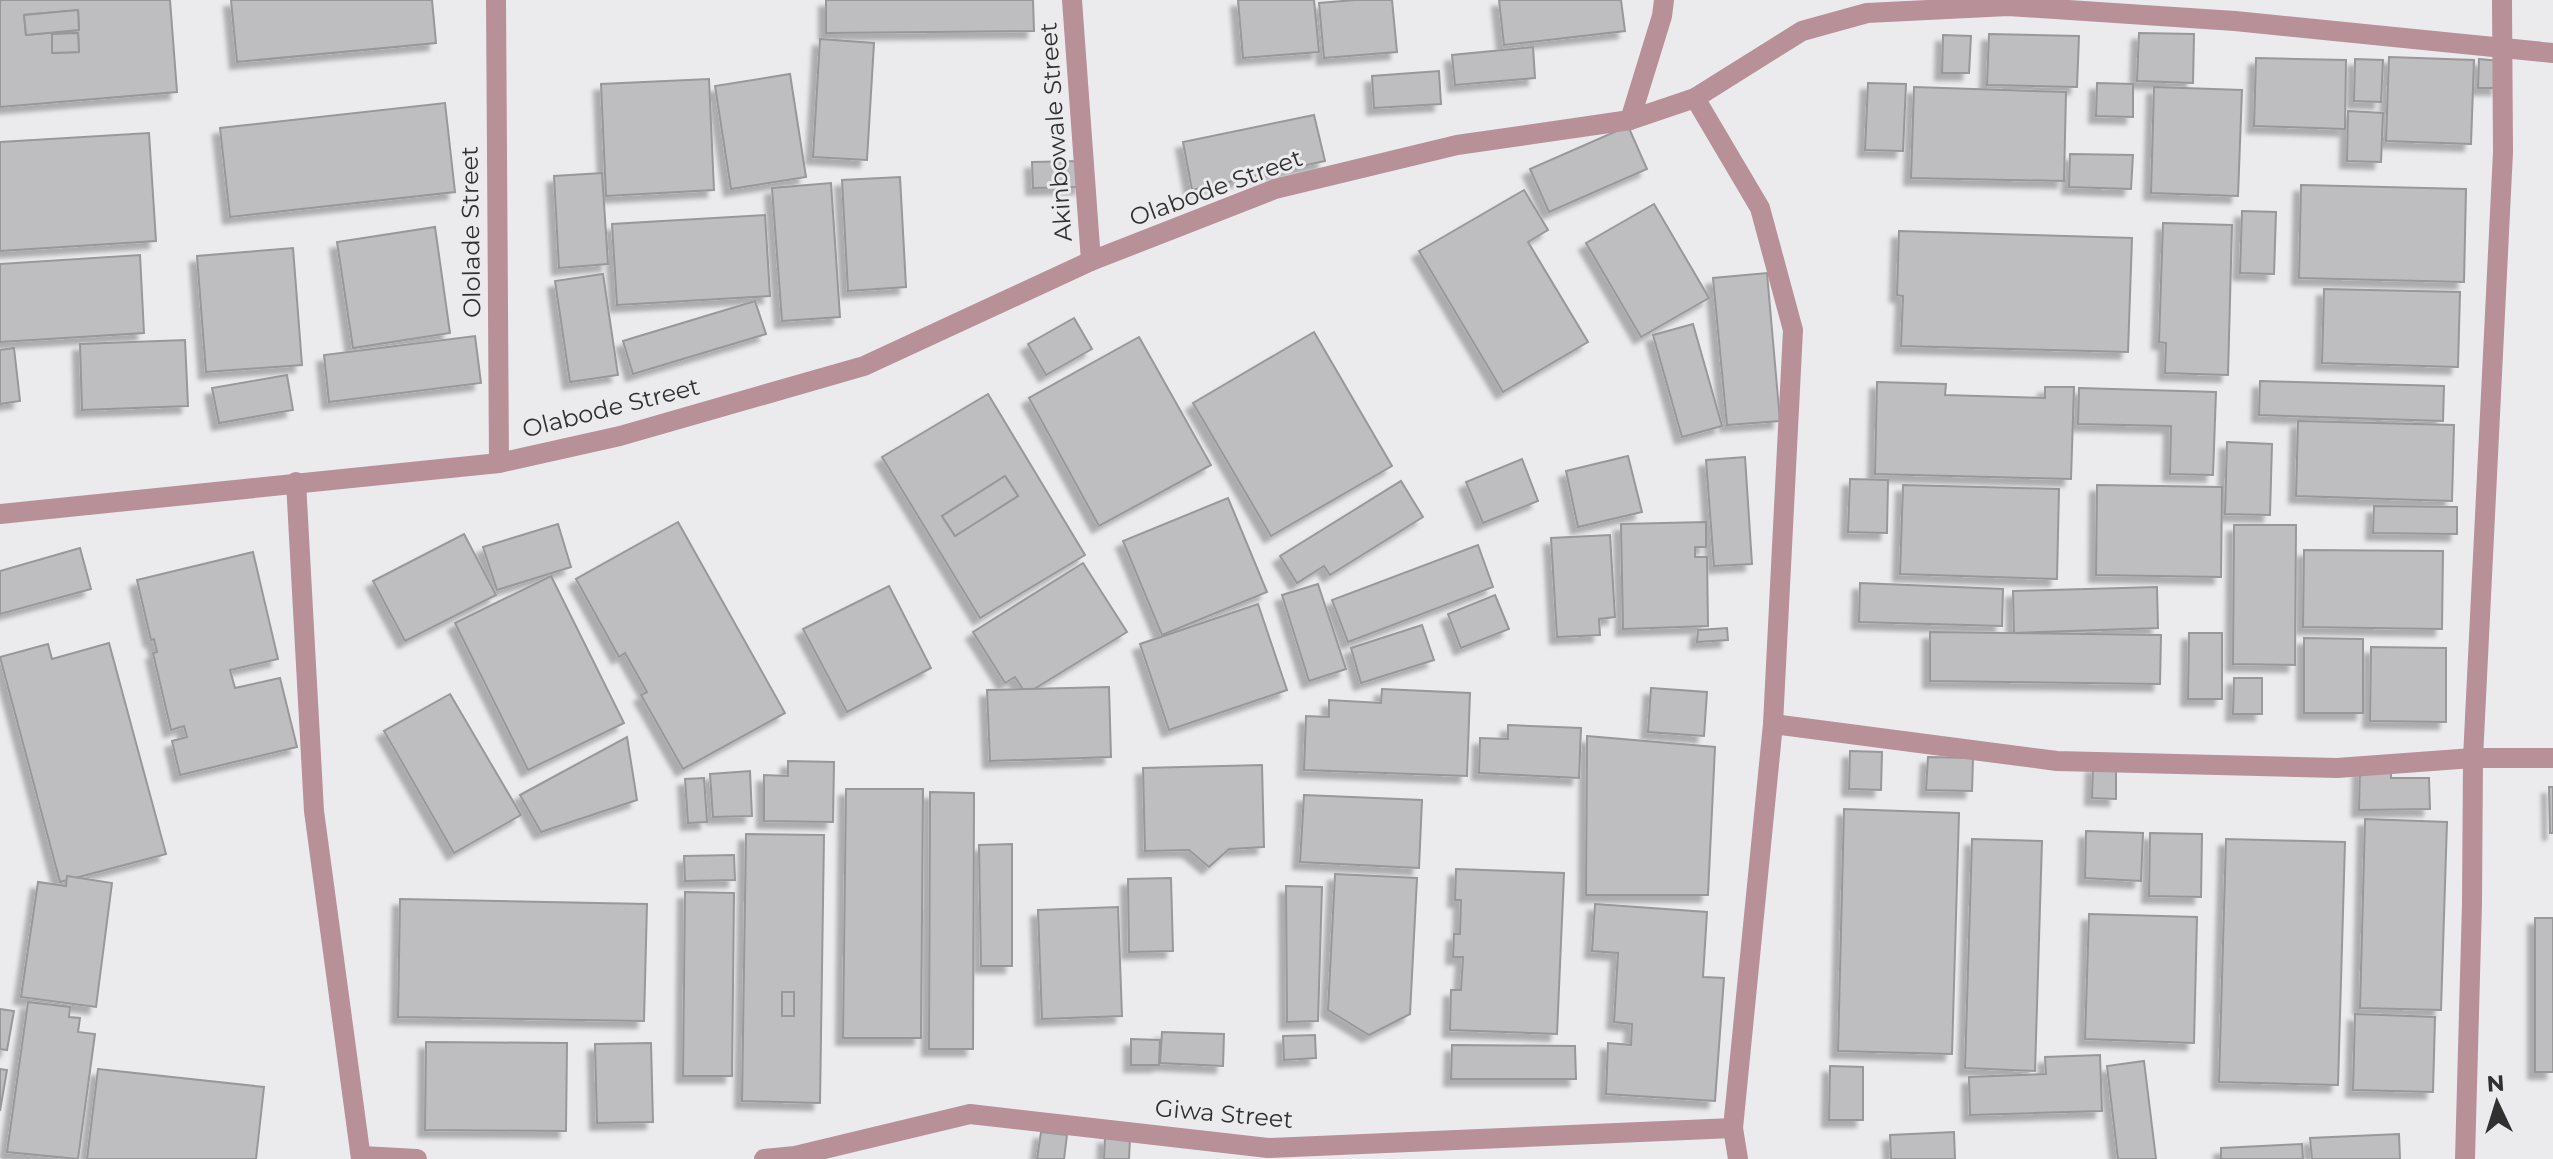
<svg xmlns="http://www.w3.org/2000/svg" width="2553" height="1159" font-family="Montserrat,sans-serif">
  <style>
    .building { fill: #bebec0; stroke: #98989a; stroke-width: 2; fill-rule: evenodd; filter: url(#shadow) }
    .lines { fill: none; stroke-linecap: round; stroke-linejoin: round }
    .street { stroke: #b79098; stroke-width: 20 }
    .labels { text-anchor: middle; stroke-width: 6; stroke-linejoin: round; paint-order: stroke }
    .street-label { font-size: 24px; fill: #303031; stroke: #ebebee }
  </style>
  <defs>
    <filter id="shadow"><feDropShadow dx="-7" dy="7" stdDeviation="2" flood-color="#0004"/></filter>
  </defs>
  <rect width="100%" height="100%" fill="#ebebee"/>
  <g class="building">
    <path d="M0,0H170L177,92L0,107ZM78,10L79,30L26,35L24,15ZM78,33L79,52L52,53V34Z"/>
    <path d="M231,0H432L436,43L237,62Z"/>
    <path d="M826,0H1033L1034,31L826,33Z"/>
    <path d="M1238,0H1314L1319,52L1243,58Z"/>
    <path d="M1355,0H1392L1397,52L1324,58L1319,3Z"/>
    <path d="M1499,0H1621L1625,31L1504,45Z"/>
    <path d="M78,10L79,30L26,35L24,15Z"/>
    <path d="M78,33L79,52L52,53V34Z"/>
    <path d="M2139,33L2194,34L2193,83L2137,81Z"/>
    <path d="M1989,34L2079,36L2077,87L1987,85Z"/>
    <path d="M1943,35L1971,36L1969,73H1942Z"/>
    <path d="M820,39L874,43L867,160L813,157Z"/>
    <path d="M1533,47L1535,78L1455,85L1452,55Z"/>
    <path d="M2389,57L2474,60L2471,144L2386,141Z"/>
    <path d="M2256,58L2346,60L2345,129L2254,126Z"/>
    <path d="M2355,59L2383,60L2381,102L2354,101Z"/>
    <path d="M2479,59L2499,61L2498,88H2478Z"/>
    <path d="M1439,71L1441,104L1374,108L1372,76Z"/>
    <path d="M790,74L806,177L731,189L715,86Z"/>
    <path d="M709,79L714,190L606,196L601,84Z"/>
    <path d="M1868,83L1906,84L1903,151L1865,150Z"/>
    <path d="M2097,83L2133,84V117L2096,116Z"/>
    <path d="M1914,87L2066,92L2064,181L1911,178Z"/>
    <path d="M2154,87L2242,90L2238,196L2151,193Z"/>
    <path d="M445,103L455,192L230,217L220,128Z"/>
    <path d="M2348,111L2383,113L2381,162L2347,161Z"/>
    <path d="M1314,115L1325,161L1192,190L1183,142Z"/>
    <path d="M1628,126L1647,169L1549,212L1530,169Z"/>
    <path d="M149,133L156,241L0,251V142Z"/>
    <path d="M2070,154L2133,155L2131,189L2069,187Z"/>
    <path d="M1081,161L1082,187L1033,188L1032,162Z"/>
    <path d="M602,173L608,264L559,268L554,176Z"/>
    <path d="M900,177L906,287L848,291L842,180Z"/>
    <path d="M831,183L840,317L782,321L772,188Z"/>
    <path d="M2301,185L2466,189L2464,282L2299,278Z"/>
    <path d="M1524,190L1548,230L1528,242L1588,342L1503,392L1419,251Z"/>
    <path d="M1654,204L1709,298L1641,337L1586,243Z"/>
    <path d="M2242,211L2276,212L2274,274L2240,273Z"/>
    <path d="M765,215L770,296L617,305L612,224Z"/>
    <path d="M2163,223L2232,225L2228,375L2165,373L2166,343L2159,342Z"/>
    <path d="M435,227L450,333L353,348L337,242Z"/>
    <path d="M1899,231L2132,238L2128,352L1901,346L1903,296L1897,295Z"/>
    <path d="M293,248L302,365L206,372L197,256Z"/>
    <path d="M140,255L144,333L0,342V264Z"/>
    <path d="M1767,273L1780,421L1727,425L1713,278Z"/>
    <path d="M603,274L618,375L570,382L555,281Z"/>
    <path d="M2324,289L2460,292L2458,367L2322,363Z"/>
    <path d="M755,301L766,334L633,374L623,341Z"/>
    <path d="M1074,318L1092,349L1046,375L1028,344Z"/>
    <path d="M1693,324L1722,426L1682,437L1653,335Z"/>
    <path d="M1314,332L1392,466L1271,536L1193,403Z"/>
    <path d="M475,336L481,383L329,402L324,355Z"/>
    <path d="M1139,337L1211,465L1099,526L1029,398Z"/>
    <path d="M185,340L188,406L82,410L80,344Z"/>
    <path d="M14,348L20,401L0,404V350Z"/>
    <path d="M287,375L293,410L219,423L212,388Z"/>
    <path d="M2260,381L2444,386L2443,421L2259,415Z"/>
    <path d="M1877,382L1946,384L1945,395L2045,398V387H2074L2071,479L1875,474Z"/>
    <path d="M2079,388L2216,392L2213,475L2170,474L2171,426L2078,424Z"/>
    <path d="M988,394L1085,555L980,618L882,457ZM1005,476L1018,496L955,536L942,516Z"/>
    <path d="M2298,421L2454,425L2452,501L2296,496Z"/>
    <path d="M2227,442L2272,444L2270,515L2225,514Z"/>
    <path d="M1628,456L1642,512L1578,527L1566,471Z"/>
    <path d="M1745,457L1752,564L1714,566L1706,460Z"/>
    <path d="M1522,459L1538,501L1483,523L1466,482Z"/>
    <path d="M1005,476L1018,496L955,536L942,516Z"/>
    <path d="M1850,479L1888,480L1887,533L1848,532Z"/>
    <path d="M1401,481L1423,517L1330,575L1324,566L1297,583L1280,556Z"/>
    <path d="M1903,485L2059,489L2057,579L1900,574Z"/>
    <path d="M2097,485L2222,487L2221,577L2096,575Z"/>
    <path d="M1228,498L1267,592L1162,635L1123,541Z"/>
    <path d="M2374,506L2457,507V534L2373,533Z"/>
    <path d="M678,522L785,713L683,769L641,695L647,692L625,653L619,657L576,579Z"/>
    <path d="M1706,522V547H1695V557H1707L1708,626L1623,629L1621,524Z"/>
    <path d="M558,524L571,567L497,590L483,547Z"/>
    <path d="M2234,525H2296L2295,665L2233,664Z"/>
    <path d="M464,534L496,595L405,641L373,581Z"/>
    <path d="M1610,535L1615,617L1599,619L1600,635L1557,637L1551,538Z"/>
    <path d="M1478,545L1493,587L1348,642L1332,600Z"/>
    <path d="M80,548L91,589L0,614V571Z"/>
    <path d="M2304,550L2443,551L2442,629L2303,627Z"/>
    <path d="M253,552L278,659L230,670L235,688L280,678L297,747L180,775L172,741L187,737L184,726L171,730L153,653L157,652L154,639L151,640L137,580Z"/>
    <path d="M1083,563L1127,632L1026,694L1015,677L1005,683L973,632Z"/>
    <path d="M551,576L624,723L528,770L455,623Z"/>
    <path d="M1860,583L2003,589L2002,626L1859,622Z"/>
    <path d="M1318,584L1346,669L1309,681L1282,595Z"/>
    <path d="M889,586L931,668L847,712L803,629Z"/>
    <path d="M2157,587L2158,628L2014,633L2013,591Z"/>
    <path d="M1495,595L1509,629L1461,648L1448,614Z"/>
    <path d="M1258,604L1287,690L1169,730L1140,644Z"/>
    <path d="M1422,625L1434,660L1361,683L1351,648Z"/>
    <path d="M1727,628L1728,640L1697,642L1698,630Z"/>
    <path d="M1930,632L2161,635L2160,684L1930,681Z"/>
    <path d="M2189,633H2222V699H2188Z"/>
    <path d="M2304,638L2363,639V713H2304Z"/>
    <path d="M109,643L166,854L60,882L0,657L48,644L52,659Z"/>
    <path d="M2371,647L2446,648V722L2370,721Z"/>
    <path d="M2234,678H2262V714H2233Z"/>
    <path d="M1109,687L1111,757L990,761L987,690Z"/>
    <path d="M1651,688L1707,692L1704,736L1648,732Z"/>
    <path d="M1382,689L1470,693L1467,776L1304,770L1306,716L1329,717V700L1381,703Z"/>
    <path d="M450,694L521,815L454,853L384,731Z"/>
    <path d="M1508,725L1581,728L1579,778L1479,773L1480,738L1508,739Z"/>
    <path d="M1587,736L1715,747L1708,895H1586Z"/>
    <path d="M627,737L637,800L541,832L520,795Z"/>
    <path d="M1850,751L1882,752L1881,790L1849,789Z"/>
    <path d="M1928,757L1973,758L1972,791L1926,790Z"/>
    <path d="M788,761L834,762L833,822L764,821V775L788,776Z"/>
    <path d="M1262,765L1264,847L1229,849L1209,867L1189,850L1145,851L1143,768Z"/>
    <path d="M2093,766H2116V799L2092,798Z"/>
    <path d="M2391,767V778H2429L2430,809L2359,810L2360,768Z"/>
    <path d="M750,771L752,816L713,817L710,774Z"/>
    <path d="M704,778L707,822L688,823L685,779Z"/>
    <path d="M2549,787H2553V833H2550Z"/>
    <path d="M846,789H923L921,1038H843Z"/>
    <path d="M930,792L974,793L973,1049H929Z"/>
    <path d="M1304,795L1422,800L1419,868L1300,862Z"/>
    <path d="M1844,809L1959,813L1952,1054L1838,1051Z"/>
    <path d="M2365,819L2447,822L2441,1010L2360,1008Z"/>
    <path d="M2086,831L2143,833L2141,881L2085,878Z"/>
    <path d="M2150,833L2202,834L2201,897L2149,896Z"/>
    <path d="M746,834L824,835L820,1103L742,1101ZM782,992H794V1016H782Z"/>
    <path d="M1972,839L2042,841L2035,1071L1965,1068Z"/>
    <path d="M2226,839L2345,842L2338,1085L2219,1082Z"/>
    <path d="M1012,844V966H981L979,845Z"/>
    <path d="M734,855L735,880L685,881L684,856Z"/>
    <path d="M1456,869L1564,873L1557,1034L1450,1030L1451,990H1461L1463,957H1453L1454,934H1460L1461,900H1455Z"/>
    <path d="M1335,874L1417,878L1410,1014L1369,1035L1328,1010Z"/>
    <path d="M67,876L112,883L96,1007L21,997L38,882L66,886Z"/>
    <path d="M1171,878L1173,951L1129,952L1128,879Z"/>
    <path d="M1286,886L1322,887L1318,1021L1287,1022Z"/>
    <path d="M685,892L734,893L732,1076H683Z"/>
    <path d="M400,899L647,904L644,1021L398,1017Z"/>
    <path d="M1595,904L1707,912L1703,977L1724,978L1715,1101L1606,1094L1608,1043L1631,1045L1632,1024L1614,1022L1618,953L1592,951Z"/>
    <path d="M1118,907L1122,1016L1042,1019L1038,910Z"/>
    <path d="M2089,914L2197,917L2194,1043L2085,1039Z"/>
    <rect x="2535" y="918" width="18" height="154"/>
    <rect x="782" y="992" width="12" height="24"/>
    <path d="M28,1002L70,1007L69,1017L80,1018L78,1032L95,1034L78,1159L7,1152Z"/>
    <path d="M0,1009L14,1011L7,1050L0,1049Z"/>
    <path d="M2355,1014L2435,1017L2433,1092L2353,1090Z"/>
    <path d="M1162,1032L1224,1034L1223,1066L1160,1063Z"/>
    <path d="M1315,1035L1316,1058L1284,1060L1283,1036Z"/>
    <path d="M1131,1039L1160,1040L1159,1065H1131Z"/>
    <path d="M426,1042L567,1043L566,1131L425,1130Z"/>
    <path d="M651,1043L653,1122L597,1123L595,1044Z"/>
    <path d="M1452,1045L1575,1046L1576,1079H1451Z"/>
    <path d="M2100,1055L2102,1111L1970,1115L1969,1077L2046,1074L2045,1057Z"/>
    <path d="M2144,1061L2156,1159H2118L2107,1066Z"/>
    <path d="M1830,1066L1863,1067V1120H1829Z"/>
    <path d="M0,1069L7,1070L0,1111Z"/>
    <path d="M98,1069L264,1087L256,1159H87Z"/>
    <path d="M1041,1132L1067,1135L1064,1159H1037Z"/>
    <path d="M1954,1132L1955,1159H1891L1890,1135Z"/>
    <path d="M2399,1134L2400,1159H2312L2310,1138Z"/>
    <path d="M1105,1137L1130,1138L1129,1159H1104Z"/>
    <path d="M2302,1144L2303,1159H2221V1148Z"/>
  </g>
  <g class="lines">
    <g class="street">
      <path d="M496,0L499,463"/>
      <path d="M1072,0L1091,261"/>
      <path d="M1695,98L1760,208L1793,330L1773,724L1733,1128L1738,1159"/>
      <path d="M1630,120L1662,16L1664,0"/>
      <path d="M296,482L314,811L361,1159"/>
      <path d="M0,514L499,463L620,436L864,366L1091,261L1275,189L1457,145L1630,120L1695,98L1802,31L1867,13L2008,6L2235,21L2553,53"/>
      <path d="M1773,724L2057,761L2337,768L2473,758H2553"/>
      <path d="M362,1156L417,1159"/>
      <path d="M764,1159L795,1156L970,1114L1268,1148L1733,1128"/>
      <path d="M2465,1159L2472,903L2473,758L2503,152L2502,0"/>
    </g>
  </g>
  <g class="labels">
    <g class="street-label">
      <text transform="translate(1056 132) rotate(-94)" y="8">Akinbowale Street</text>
      <text transform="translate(1216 188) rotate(-20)" y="8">Olabode Street</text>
      <text transform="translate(471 232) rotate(-91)" y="8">Ololade Street</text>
      <text transform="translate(611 408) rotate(-14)" y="8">Olabode Street</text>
      <text transform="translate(1224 1114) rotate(5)" y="8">Giwa Street</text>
    </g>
  </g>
  <g transform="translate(2497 1103) rotate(356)" stroke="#ebebee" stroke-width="6" paint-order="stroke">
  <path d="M0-6L14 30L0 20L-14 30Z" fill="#303031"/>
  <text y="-12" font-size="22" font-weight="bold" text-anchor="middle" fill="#303031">N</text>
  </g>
</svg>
